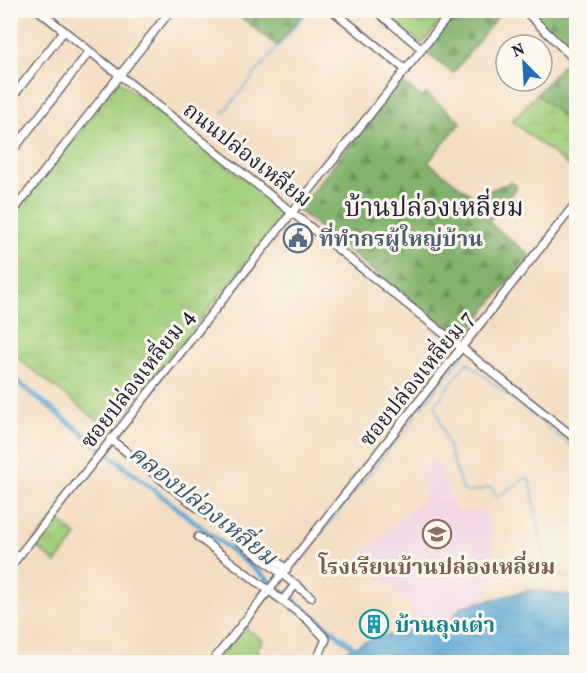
<svg xmlns="http://www.w3.org/2000/svg" width="587" height="673" font-family="Vollkorn,'Noto Serif Thai',serif">
  <style>
    .built { fill: #f0d0e5 }
    .grass { fill: url(#grass-tufts); stroke: #62795c; stroke-width: 1.5 }
    .forest { fill: url(#forest-firs); stroke: #526a54; stroke-width: 1.5 }
    .wetland { fill: url(#wetland-marsh); stroke: #62795c; stroke-width: 1.5 }
    .garden { fill: #a3d07d; stroke: #62795c; stroke-width: 1.5 }
    .water { fill: url(#water-ripples); stroke: #3e6488; stroke-width: 1.5 }
    .lines { fill: none; stroke-linecap: round; stroke-linejoin: round }
    .stream { stroke: #5ba7d4; stroke-width: 1.5 }
    .canal { stroke: #5ba7d4; stroke-width: 5 }
    .minor-casing { stroke: #6c636a; stroke-width: 10 }
    .minor { stroke: #fff; stroke-width: 7 }
    .labels { text-anchor: middle; stroke-width: 6; stroke-linejoin: round; paint-order: stroke }
    .street-label { font-size: 22px; fill: #22223b; stroke: #fbf7ec }
    .service-label { font-size: 22px; font-weight: bold; fill: #4e5e75; stroke: #fbf7ec; text-anchor: start }
    .education-label { font-size: 22px; font-weight: bold; fill: #785e54; stroke: #fbf7ec }
    .culture-label { font-size: 22px; font-weight: bold; fill: #0d838f; stroke: #fbf7ec; text-anchor: start }
    .water-label { font-size: 24px; font-style: italic; fill: #395778; stroke: #fbf7ec }
    .quarter-label { font-size: 26px; fill: #22223b; stroke: #fbf7ec }
  </style>
  <defs>
    <pattern id="grass-tufts" width="24" height="20" patternUnits="userSpaceOnUse" patternTransform="scale(1.5)"><rect width="24" height="20" fill="#a3d07d"/><path d="M3 7l-1-3M5 7V3M7 7l1-3M15 17l-1-3M17 17v-4M19 17l1-3" fill="none" stroke="#8cb26d"/></pattern>
    <pattern id="forest-firs" width="22" height="20" patternUnits="userSpaceOnUse" patternTransform="scale(1.5)"><rect width="22" height="20" fill="#82b26c"/><path d="M5 1l3.5 6h-7zM16 11l3.5 6h-7z" fill="#6a905a"/></pattern>
    <pattern id="wetland-marsh" width="20" height="14" patternUnits="userSpaceOnUse" patternTransform="scale(1.5)"><rect width="20" height="14" fill="#a3d07d"/><path d="M1 5h8M5 5V1M11 12h8M15 12V8" fill="none" stroke="#8cb26d"/></pattern>
    <pattern id="water-ripples" width="26" height="14" patternUnits="userSpaceOnUse" patternTransform="scale(1.5)"><rect width="26" height="14" fill="#5ba7d4"/><path d="M2 4q2-2 4 0t4 0M15 11q2-2 4 0t4 0" fill="none" stroke="#4b88ad"/></pattern>
  </defs>
  <rect width="100%" height="100%" fill="#fbf7ec"/>
  <filter id="ink" filterUnits="userSpaceOnUse"><feTurbulence type="fractalNoise" baseFrequency=".0167" numOctaves="2"/><feDisplacementMap in="SourceGraphic" scale="12" xChannelSelector="R" yChannelSelector="G"/><feConvolveMatrix kernelMatrix="1 2 1 2 8 2 1 2 1" color-interpolation-filters="sRGB"/></filter>
  <filter id="wash" filterUnits="userSpaceOnUse"><feTurbulence type="fractalNoise" baseFrequency=".008" numOctaves="4" result="noise"/><feDisplacementMap in="SourceGraphic" scale="24" xChannelSelector="R" yChannelSelector="G"/><feGaussianBlur stdDeviation="1.35" result="paint"/><feColorMatrix in="noise" values="0 0 0 0 0 0 0 0 0 0 0 0 0 0 0 0 0 1.4 0 .05"/><feComposite in="paint" operator="in"/></filter>
  <g filter="url(#wash)">
    <rect width="100%" height="100%" fill="#f5ddc1"/>
    <path class="built" d="M438,461L455,511H486L496,576L484,601L462,607L450,622L422,631L410,605L359,557L425,497L419,468Z"/>
    <g class="grass">
      <path d="M381,11H443L447,14L422,44Z"/>
      <path d="M119,81L285,211L284,215L111,431L11,353L10,220Z"/>
    </g>
    <g class="forest">
      <path d="M233,11H306L277,46Z"/>
      <path d="M458,11H502L453,73L425,52Z"/>
      <path d="M529,11H576V48L574,53Z"/>
      <path d="M568,59L576,67V129L537,94Z"/>
      <path d="M401,82L422,97L427,94L461,122L428,162L474,197L510,182L517,187L488,222L530,255L461,340L297,210Z"/>
    </g>
    <g class="wetland">
      <path d="M537,94L576,129V157L569,166L512,121Z"/>
      <path d="M55,517L77,536L56,563L33,543Z"/>
    </g>
    <path class="garden" d="M244,627L263,640L256,651L269,662H215Z"/>
    <path class="water" d="M530,590L576,596V662H324L364,642L408,630L422,631L450,622L461,607Z"/>
    <g class="lines">
      <g class="stream">
        <path d="M223,113L308,10"/>
        <path d="M421,408L464,354"/>
        <path d="M576,450L467,362L435,405L462,488L466,493L491,487L497,497L526,478L530,480L547,573L576,579"/>
        <path d="M320,535L416,415"/>
        <path d="M289,574L315,542"/>
        <path d="M278,588L284,580"/>
      </g>
      <path class="canal" d="M10,376L357,650"/>
    </g>
  </g>
  <g filter="url(#ink)">
    <g class="lines">
      <g class="minor-casing">
        <g id="minor">
          <path d="M38,10L576,439"/>
          <path d="M332,10L406,70"/>
          <path d="M375,10L422,49"/>
          <path d="M524,10L576,61"/>
          <path d="M10,100L64,31"/>
          <path d="M10,154L89,52"/>
          <path d="M10,215L171,10"/>
          <path d="M110,439L311,597"/>
          <path d="M247,535L251,542L287,569"/>
          <path d="M198,537L308,620L326,639L319,655"/>
          <path d="M10,567L453,10"/>
          <path d="M282,601L296,584"/>
          <path d="M212,662L576,203"/>
        </g>
      </g>
      <use href="#minor" class="minor"/>
    </g>
  </g>
  <defs>
    <g id="civic-ring" transform="scale(1.5)"><circle r="9.5" fill="#fbf7ec" stroke="#5c6f8a" stroke-width="1.5"/><path d="M-.6-6.5H3V-4.5H.6V-3L4-1V1h2V6H-6V1h2V-1L-.6-3ZM-1.2 2.5V6h2.4V2.5Z" fill="#5c6f8a"/></g>
    <g id="school-ring" transform="scale(1.5)"><circle r="9.5" fill="#fbf7ec" stroke="#8d6e63" stroke-width="1.5"/><path d="M0-5L7-2L0 1L-7-2ZM-4 1L0 2.5L4 1V4Q0 6-4 4Z" fill="#8d6e63"/></g>
    <g id="building-ring" transform="scale(1.5)"><circle r="9.5" fill="#fbf7ec" stroke="#0f9aa8" stroke-width="1.5"/><path d="M-4-6H4V6H1V3H-1V6H-4ZM-2.5-4.3h1.7v1.8h-1.7ZM.8-4.3h1.7v1.8H.8ZM-2.5-1h1.7V.8h-1.7ZM.8-1h1.7V.8H.8Z" fill="#0f9aa8"/></g>
  </defs>
  <g fill-rule="evenodd">
    <use href="#civic-ring" x="298" y="238"/>
    <use href="#school-ring" x="437" y="534"/>
    <use href="#building-ring" x="374" y="624"/>
  </g>
  <g class="labels">
    <g class="street-label">
      <text transform="translate(248 154) rotate(38)" y="8">ถนนปล่องเหลี่ยม</text>
      <text transform="translate(137 378) rotate(-52)" y="8">ซอยปล่องเหลี่ยม 4</text>
      <text transform="translate(416 378) rotate(-51)" y="8">ซอยปล่องเหลี่ยม 7</text>
    </g>
    <g class="service-label">
      <text x="319" y="246">ที่ทำกรผู้ใหญ่บ้าน</text>
    </g>
    <g class="education-label">
      <text x="437" y="574">โรงเรียนบ้านปล่องเหลี่ยม</text>
    </g>
    <g class="culture-label">
      <text x="395" y="632">บ้านลุงเต่า</text>
    </g>
    <g class="water-label">
      <text transform="translate(203 505) rotate(38)" y="8">คลองปล่องเหลี่ยม</text>
    </g>
    <g class="quarter-label">
      <text x="434" y="216">บ้านปล่องเหลี่ยม</text>
    </g>
  </g>
  <rect width="587" height="673" fill="none" stroke="#fbf7ec" stroke-width="36"/>
  <g transform="translate(524 63) rotate(336)"><circle r="28" fill="#fbf7ec" stroke="#a4a2a5" stroke-width="1.5"/>
  <path d="M0-4.5L10 22L0 15L-10 22Z" fill="#1f6fb2"/>
  <text y="-9" font-size="16" font-weight="bold" text-anchor="middle" fill="#22223b">N</text>
  </g>
</svg>
